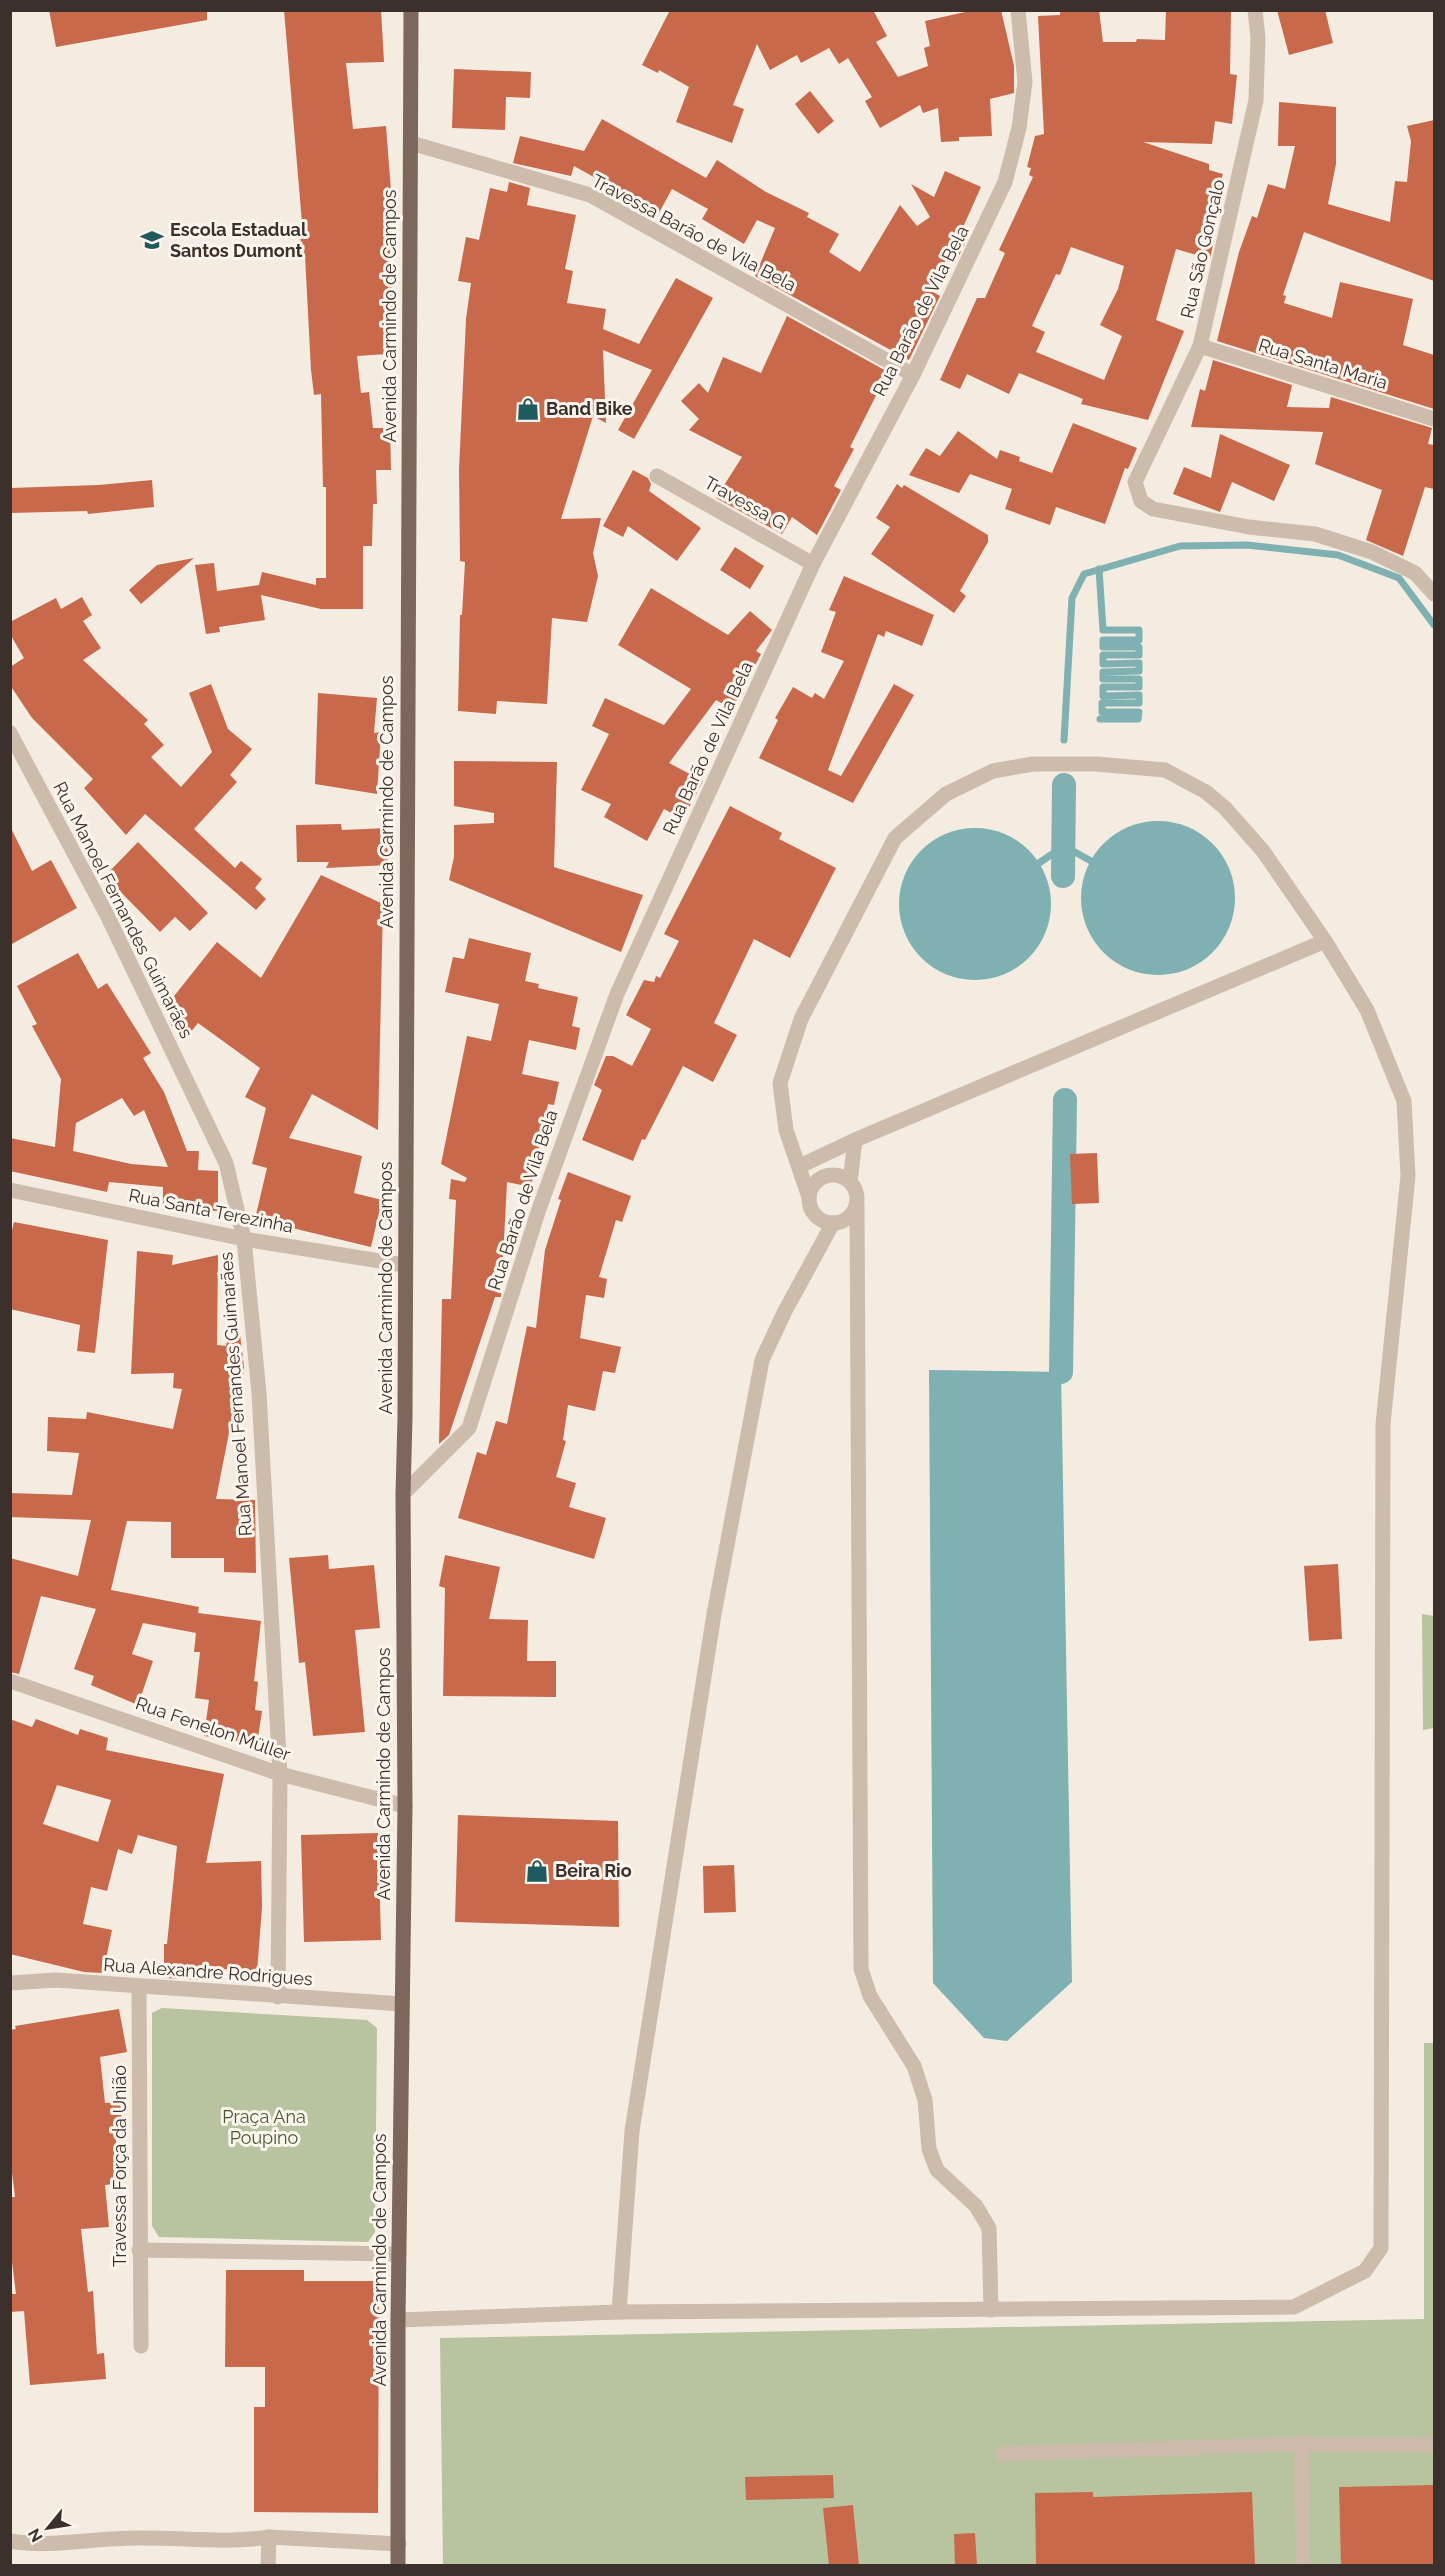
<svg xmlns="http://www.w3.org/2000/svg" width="1445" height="2576" font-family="Raleway,sans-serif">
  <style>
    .green { fill: #b8c4a0 }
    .water { fill: #7fb0b2 }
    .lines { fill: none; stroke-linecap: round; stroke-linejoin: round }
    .stream { stroke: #7fb0b2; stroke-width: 7 }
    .canal { stroke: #7fb0b2; stroke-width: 24 }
    .building { fill: #c8694b; fill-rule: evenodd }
    .minor { stroke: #cdbbac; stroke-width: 15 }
    .major { stroke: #7d675c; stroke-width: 15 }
    .labels { text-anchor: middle; stroke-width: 6; stroke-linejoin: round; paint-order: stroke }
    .poi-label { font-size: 18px; font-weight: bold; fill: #3b302b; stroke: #fbf5ee; text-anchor: start }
    .street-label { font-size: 18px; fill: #3b302b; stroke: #fbf5ee }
    .park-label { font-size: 18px; fill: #4a5a2e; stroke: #fbf5ee }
  </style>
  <rect width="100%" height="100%" fill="#f4ebe1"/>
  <g class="green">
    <path d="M1422,1614L1434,1616V1728L1423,1730Z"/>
    <path d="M162,2008L367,2020L377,2028L375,2232L368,2242L159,2237L152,2226V2013Z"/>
    <path d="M1424,2043H1434V2565H443L440,2338L1424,2319Z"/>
  </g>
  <g class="water">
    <circle cx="1158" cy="898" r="77"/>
    <circle cx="975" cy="904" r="76"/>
    <path d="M929,1370L1061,1372L1072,1982L1007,2041L984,2038L933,1983Z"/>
  </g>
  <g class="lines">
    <g class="stream">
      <path d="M1099,569L1103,630H1139V640H1103V647H1139V655H1103V664L1139,663V671L1103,672V679H1139V687H1103V696L1139,695V703H1102V712H1139L1138,719H1100"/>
      <path d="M1064,740L1072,598L1084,574L1180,546L1247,545L1338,555L1399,578L1434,625"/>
      <path d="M1039,863L1064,846L1091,861"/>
    </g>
    <g class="canal">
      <path d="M1063,876L1064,785"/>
      <path d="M1061,1372L1065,1100"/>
    </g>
  </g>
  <g class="building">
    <path d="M49,10H207V20L56,47Z"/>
    <path d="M284,10H381L384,62L346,63L353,129L386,126L391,191H386L394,315H385L387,354L357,356L361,393L369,392L373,428H390L391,470H376L377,504H373L372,546H363V609H321L261,595L265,620L219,627L220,632L206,634L195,565L214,563L217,591L259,585L262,572L316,585V578H326V487H323L321,394L314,395L311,370L305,256H302L299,223H302Z"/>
    <path d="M670,10H873L887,36L876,42L898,77L928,66L924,48L930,46L925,21L974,10H1001L1014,66V93L990,99L992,136L959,137V141L941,142L938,108L923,113L920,105L880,128L865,101L872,97L848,58L839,64L829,48L801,63L797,55L770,70L757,44L733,105L744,109L732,143L676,122L689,87L659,70L658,73L642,65Z"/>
    <path d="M1060,10H1099L1103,42H1136L1137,39L1165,40L1166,10H1231L1230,74L1237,75L1232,124L1215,121L1212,144L1143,142L1209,164V170L1223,174L1203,236L1214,240L1210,259L1176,249L1156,320L1184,331L1148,420L1081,404L1083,399L1019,373L1009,394L967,374L960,389L940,380L977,298H985L1005,253L999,250L1033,177L1029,175L1031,168L1027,167L1035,136L1044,134L1038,16L1060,15ZM1071,247L1124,266L1118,289L1100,325L1122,336L1104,380L1036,352L1045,332L1032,326L1056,274L1060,275Z"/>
    <path d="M1277,10H1325L1333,43L1289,55Z"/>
    <path d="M454,69L531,72L530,98L506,97L505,130L452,128Z"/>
    <path d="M810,91L834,121L818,134L795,104Z"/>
    <path d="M1279,102L1336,107V164L1328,204L1390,222L1395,181L1407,182L1411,141L1407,126L1434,120V281L1304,232L1283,295L1286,296L1284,303L1332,318L1340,282L1413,299L1403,345L1434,355V409L1217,341L1239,252L1252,216L1257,218L1268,184L1285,189L1295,146H1278Z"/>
    <path d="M602,119L706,178L717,160L766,192L809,213L807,217L839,234L829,252L860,272L900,205L917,226L930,217L911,184L934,197L945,171L981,187L960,234L967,239L955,264L947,259L928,289L940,296L909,360L755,276L775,228L757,220L744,244L702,219L708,209L672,189L655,220L622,202L626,195L574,166L571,176L513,163L520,136L584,151Z"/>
    <path d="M509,182L530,188L527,205L576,215L565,269L573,271L567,303L606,309L603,329L639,344L676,278L713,298L634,439L618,430L652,370L603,350L606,423L593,416L561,519L601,518L593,553L598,576L587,622L552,618L547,704L497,701L496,714L458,711L460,615H462L465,562L460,561L459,469L466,319L471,283L458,281L466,237L479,240L490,188L507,192Z"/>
    <path d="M787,316L888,372L850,447L854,449L834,486L841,490L817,535L792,517L782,534L716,498L742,457L689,430L699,419L681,401L699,383L708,393L723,357L761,373Z"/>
    <path d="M1213,360L1292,385L1287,407L1329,408L1331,397L1432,428L1428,444L1434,445V489L1425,487L1403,556L1366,540L1382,490L1315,464L1323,432L1191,427L1200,389L1205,391Z"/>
    <path d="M1073,423L1137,448L1128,469L1125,468L1105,524L1056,507L1050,525L1005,509L1012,489L970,474L959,493L909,475L926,448L940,456L958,431L997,459L1000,450L1020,457L1019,461L1052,473Z"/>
    <path d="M1220,434L1290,465L1274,501L1232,482L1220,512L1173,494L1184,467L1211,478Z"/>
    <path d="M633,470L648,478L651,484L649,491L701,528L677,561L628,526L623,537L603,526Z"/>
    <path d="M152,480L154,507L88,514L87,511L11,513L10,488L99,485Z"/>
    <path d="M897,484L902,488L904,485L988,535V542L960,591L966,596L954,613L871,554L890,527L876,518Z"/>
    <path d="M735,547L764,566L750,589L720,570Z"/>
    <path d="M194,558L141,604L129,590L157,565Z"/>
    <path d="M844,576L934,615L922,646L886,631L884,637L878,634L828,770L841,776L894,684L914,695L853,803L759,758L778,720L775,718L793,687L812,698L815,693L824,699L844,661L821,652L836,612L829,610Z"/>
    <path d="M651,588L728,635L750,611L772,630L756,651L761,654L732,709L716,700L669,763L703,781L683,819L664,809L647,841L604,817L611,804L581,790L609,734L592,726L605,698L664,725L691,689L618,645Z"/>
    <path d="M82,597L92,615L83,621L101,648L83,660L148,720L144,724L164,745L151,757L181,787L212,752L189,693L211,684L228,729L252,749L230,775L237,782L194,829L235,868L241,861L262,879L255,888L266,899L256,910L145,814L126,835L84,788L93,779L32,718L10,685V667L24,658L10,634V622L56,598L61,609Z"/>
    <path d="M318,693L377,698L374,733L381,732L377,794L315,784Z"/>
    <path d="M454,761L557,762L554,867L643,895L621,952L449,880L454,857V825L494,823V813L454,806Z"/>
    <path d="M730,806L782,833L779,839L836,868L790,958L754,939L714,1023L737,1035L713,1082L683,1066L645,1140L642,1139L633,1161L582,1140L602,1090L594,1085L606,1056H613L632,1066L651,1029L626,1015L644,980L654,982L656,976L660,978L679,941L664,934Z"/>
    <path d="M341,824L342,830L387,828L388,865L326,868L329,862H297L296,825Z"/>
    <path d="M10,826L32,871L51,860L77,908L10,945Z"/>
    <path d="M138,842L208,913L190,931L175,917L160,932L105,876Z"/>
    <path d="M321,875L383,904L378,1130L312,1094L289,1138L362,1156L354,1193L382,1200L371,1247L255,1219L267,1168L252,1164L266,1108L245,1097L260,1068L198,1023L186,1038L171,1025L183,1009L171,1000L217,942L261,978Z"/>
    <path d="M469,938L531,953L525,981L539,984L538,988L578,997L572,1026L580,1028L576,1050L529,1040L522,1074L559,1082L554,1105L548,1104L531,1187L507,1182L501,1297H495L449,1435L439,1444L442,1299H451L456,1200L449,1199L451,1179L465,1182L467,1178L441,1164L467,1036L491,1041L499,1004L445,992L453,957L464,959Z"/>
    <path d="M78,953L98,989L107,983L151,1053L143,1058L164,1092L187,1151H199L198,1170L218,1171V1211L163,1210V1187L109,1182L107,1192L10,1171V1138L55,1147L61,1079L32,1026L37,1024L17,986ZM122,1098L134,1116L144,1110L168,1167L131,1164L73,1151L76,1123Z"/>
    <path d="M1097,1153L1099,1203L1072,1204L1070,1154Z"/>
    <path d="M568,1172L631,1196L622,1222L616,1220L599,1277L607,1279L604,1298L586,1295L580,1338L621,1347L615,1373L603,1371L595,1411L568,1405L563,1440L566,1441L556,1477L576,1483L569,1507L606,1518L594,1559L458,1518L477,1452L486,1455L496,1421L507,1424L527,1326L536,1328L545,1250L561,1200L558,1199Z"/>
    <path d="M14,1222L108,1240L95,1353L77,1351L80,1325L10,1309V1239Z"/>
    <path d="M137,1251L173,1255L172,1265L218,1255L217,1345L226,1346L234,1310H237L244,1367L241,1393L237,1392L216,1499L255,1500L256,1573L224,1572V1558H171V1522L127,1521L111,1590L199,1607L198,1613L261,1621L254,1681L258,1682L255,1710L262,1711L257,1744L204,1736L209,1700L195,1698L200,1652H194L196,1633L143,1623L132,1654L153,1661L138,1705L91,1685L94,1676L74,1669L96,1609L41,1596L19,1674L10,1672V1558L78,1576L91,1520L10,1517V1493L72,1495L79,1453L47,1451L48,1417L86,1419L87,1412L173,1429L182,1389L173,1388L174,1373L131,1374Z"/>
    <path d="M328,1555L329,1569L374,1565L380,1628L355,1630L365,1732L313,1736L305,1662L299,1663L289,1558Z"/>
    <path d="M445,1555L500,1567L489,1619L528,1620L527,1661H556V1697L443,1696L445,1588L439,1586Z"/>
    <path d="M1338,1564L1342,1639L1309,1641L1304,1566Z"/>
    <path d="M10,1719L32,1727L36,1719L78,1735L80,1729L108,1738L106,1750L224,1774L206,1863L261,1861L262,1907L257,1972L200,1967V1980L164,1978V1944H167L177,1846L138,1835L132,1854L118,1849L107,1891L91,1887L83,1924L112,1930L103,1973L84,1972L10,1954ZM57,1785L111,1800L98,1842L43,1824Z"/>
    <path d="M458,1815L618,1821L619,1927L455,1922Z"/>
    <path d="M378,1833L381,1940L304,1942L301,1835Z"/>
    <path d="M734,1865L736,1912L704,1913L703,1866Z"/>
    <path d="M119,2009L127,2052L100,2057L105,2103L120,2102L123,2132L115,2133L121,2183L105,2185L109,2227L81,2229L88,2292L93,2291L97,2354L104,2353L106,2379L30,2385L24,2311L10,2312V2294H16L10,2246V2197H15L10,2156V2030L16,2029L15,2026Z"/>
    <path d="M226,2270H304V2281H379L378,2513L254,2512V2407H265V2367H225Z"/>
    <path d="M833,2475L834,2498L746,2500L745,2477Z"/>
    <path d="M1434,2485V2565H1341L1339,2487Z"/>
    <path d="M1093,2492V2497L1252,2492L1255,2565H1036L1035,2493Z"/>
    <path d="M853,2505L859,2565H829L823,2508Z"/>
    <path d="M975,2533L977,2565H955L954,2534Z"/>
  </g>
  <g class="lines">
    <g class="minor">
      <path d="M1255,10L1258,38L1256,100L1200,346L1135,482L1141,501L1153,509L1249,527L1315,534L1372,552L1415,573L1434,594"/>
      <path d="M411,143L590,195L913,375"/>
      <path d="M1200,346L1434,419"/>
      <path d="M657,476L813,564"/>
      <path d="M10,733L107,915L226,1163L244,1239L259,1393L280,1774L278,1997"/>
      <path d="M800,1166L855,1140L1325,941"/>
      <circle cx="833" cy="1199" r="24"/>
      <path d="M850,1182L855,1140"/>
      <path d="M10,1190L244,1239L404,1265"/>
      <path d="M857,1204L861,1969L870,1996L914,2066L925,2100L929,2149L937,2170L976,2206L989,2228L991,2310"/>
      <path d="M403,1494L469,1428L539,1209L617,994L813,564L913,375L1005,182L1019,128L1025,82L1018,10"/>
      <path d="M10,1681L280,1774L405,1806"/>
      <path d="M10,1983L56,1980L402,2004"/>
      <path d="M139,1987L141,2346"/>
      <path d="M139,2250L399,2254"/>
      <path d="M619,2312L632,2131L714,1614L762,1360L785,1311L833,1223"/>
      <path d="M398,2320L619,2312L1294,2307L1365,2271L1381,2248L1383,1424L1408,1176L1404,1101L1367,1010L1325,941L1263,851L1225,808L1206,792L1165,770L1096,764H1033L993,771L946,794L895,838L801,1019L780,1083L786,1130L809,1197"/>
      <path d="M1301,2444L1303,2566"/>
      <path d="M1002,2454L1301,2444L1434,2445"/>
      <path d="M10,2541C52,2548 93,2538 135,2538C180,2537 224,2544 269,2537"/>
      <path d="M268,2566L269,2537L399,2544"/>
    </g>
    <path class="major" d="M398,2566V2320L405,1806L403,1494L405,1418L411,10"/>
  </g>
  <defs>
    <g id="school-bare" transform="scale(1.8)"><path d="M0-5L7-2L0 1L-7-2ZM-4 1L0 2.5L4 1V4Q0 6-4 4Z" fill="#1f5a5e" stroke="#fbf5ee" stroke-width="2.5" paint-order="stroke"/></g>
    <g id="shop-bare" transform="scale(1.8)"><path d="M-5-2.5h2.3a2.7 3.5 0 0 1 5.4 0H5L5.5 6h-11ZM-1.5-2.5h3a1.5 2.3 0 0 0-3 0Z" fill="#1f5a5e" stroke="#fbf5ee" stroke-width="2.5" paint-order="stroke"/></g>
  </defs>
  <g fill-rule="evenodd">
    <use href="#school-bare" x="152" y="240"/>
    <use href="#shop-bare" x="528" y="409"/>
    <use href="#shop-bare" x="537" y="1871"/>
  </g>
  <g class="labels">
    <g class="poi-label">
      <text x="170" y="236">Escola Estadual<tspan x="170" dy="21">Santos Dumont</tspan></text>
      <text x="546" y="415">Band Bike</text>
      <text x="555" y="1877">Beira Rio</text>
    </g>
    <g class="street-label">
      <text transform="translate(694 233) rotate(28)" y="6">Travessa Barão de Vila Bela</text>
      <text transform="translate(1203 249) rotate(-77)" y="6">Rua São Gonçalo</text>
      <text transform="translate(921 311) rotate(-63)" y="6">Rua Barão de Vila Bela</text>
      <text transform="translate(390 316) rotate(-90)" y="6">Avenida Carmindo de Campos</text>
      <text transform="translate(1323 364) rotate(17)" y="6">Rua Santa Maria</text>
      <text transform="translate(745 503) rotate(29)" y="6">Travessa G</text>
      <text transform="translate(708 748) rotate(-65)" y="6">Rua Barão de Vila Bela</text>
      <text transform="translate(387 802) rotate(-90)" y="6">Avenida Carmindo de Campos</text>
      <text transform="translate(123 910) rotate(63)" y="6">Rua Manoel Fernandes Guimarães</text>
      <text transform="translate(523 1200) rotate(-72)" y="6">Rua Barão de Vila Bela</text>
      <text transform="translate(211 1211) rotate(11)" y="6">Rua Santa Terezinha</text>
      <text transform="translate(386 1288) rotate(-90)" y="6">Avenida Carmindo de Campos</text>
      <text transform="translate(236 1394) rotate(-94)" y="6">Rua Manoel Fernandes Guimarães</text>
      <text transform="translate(213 1729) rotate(19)" y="6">Rua Fenelon Müller</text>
      <text transform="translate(384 1774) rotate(-90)" y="6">Avenida Carmindo de Campos</text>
      <text transform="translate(208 1972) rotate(4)" y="6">Rua Alexandre Rodrigues</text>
      <text transform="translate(120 2166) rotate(-90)" y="6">Travessa Força da União</text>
      <text transform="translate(380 2260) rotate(-90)" y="6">Avenida Carmindo de Campos</text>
    </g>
    <g class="park-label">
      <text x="264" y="2123">Praça Ana<tspan x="264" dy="21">Poupino</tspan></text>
    </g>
  </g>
  <rect width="1445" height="2576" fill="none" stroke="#3b302b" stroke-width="24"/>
  <g transform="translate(48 2528) rotate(240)" stroke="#fbf5ee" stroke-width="4.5" paint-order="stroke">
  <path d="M0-4.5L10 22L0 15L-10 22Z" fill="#3b302b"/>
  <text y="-9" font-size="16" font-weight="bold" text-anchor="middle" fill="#3b302b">N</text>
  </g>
</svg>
